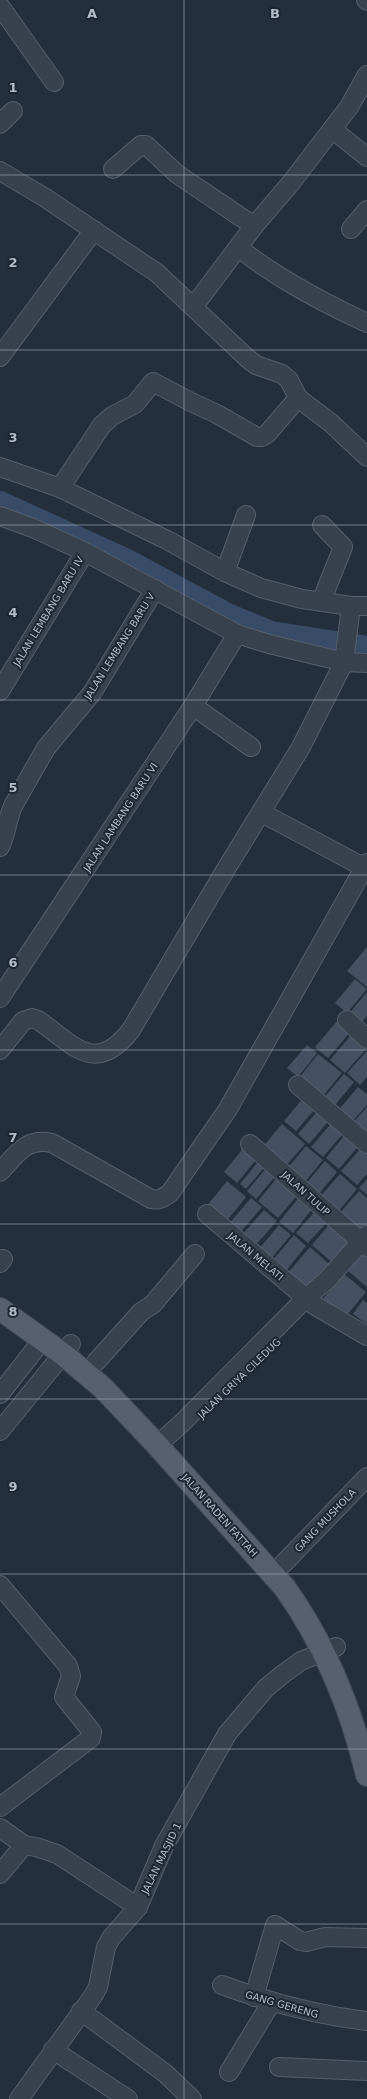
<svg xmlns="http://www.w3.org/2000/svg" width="367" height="2099" font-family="'DejaVu Sans',sans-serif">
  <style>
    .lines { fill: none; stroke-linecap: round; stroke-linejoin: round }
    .river { stroke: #394c67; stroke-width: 26 }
    .building { fill: #455162 }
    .minor-casing { stroke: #565f6c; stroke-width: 20 }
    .major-casing { stroke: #414a57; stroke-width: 24 }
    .minor { stroke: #38414e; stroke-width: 18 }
    .major { stroke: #56606e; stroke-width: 22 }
    .grid { fill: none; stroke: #b4bcc9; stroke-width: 1; stroke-opacity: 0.55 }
    .labels { text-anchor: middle; stroke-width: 4; stroke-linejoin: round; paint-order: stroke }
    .street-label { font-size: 10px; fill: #b4bcc9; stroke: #1d2633 }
    .grid-label { font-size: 13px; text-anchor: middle; font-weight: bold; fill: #b4bcc9; stroke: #1d2633; stroke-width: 4; stroke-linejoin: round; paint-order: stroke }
  </style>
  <rect width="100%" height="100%" fill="#242f3e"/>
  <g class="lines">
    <path class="river" d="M0,504L125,561L227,616L271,634L367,649"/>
  </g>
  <g class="building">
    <path d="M367,947V987L347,971Z"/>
    <path d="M355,979L367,989L347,1013L335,1003Z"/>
    <path d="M367,992V1016L359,1026L347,1016Z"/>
    <path d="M339,1019L352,1030L328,1058L315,1047Z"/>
    <path d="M353,1033L367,1044V1048L345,1073L330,1060Z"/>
    <path d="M307,1045L317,1053L298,1077L287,1068Z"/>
    <path d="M367,1051V1077L360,1085L347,1073Z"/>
    <path d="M318,1054L342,1073L322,1097L299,1078Z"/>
    <path d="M344,1074L354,1082L332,1109L322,1100Z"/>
    <path d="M358,1087L367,1094V1105L349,1125L336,1113Z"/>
    <path d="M304,1097L316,1108L296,1131L284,1121Z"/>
    <path d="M367,1107V1139L350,1126Z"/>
    <path d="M320,1108L332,1117L309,1144L298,1134Z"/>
    <path d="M334,1120L346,1130L323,1157L311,1147Z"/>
    <path d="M282,1124L305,1144L284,1168L261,1149Z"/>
    <path d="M348,1131L361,1143L339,1169L326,1158Z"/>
    <path d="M246,1145L259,1156L237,1183L224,1172Z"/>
    <path d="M306,1146L323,1160L303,1184L286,1170Z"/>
    <path d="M363,1146L367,1149V1174L357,1185L341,1171Z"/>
    <path d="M262,1157L268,1163L246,1189L240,1184Z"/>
    <path d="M325,1161L337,1172L317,1196L304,1186Z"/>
    <path d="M269,1165L278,1173L256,1199L247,1191Z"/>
    <path d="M280,1174L301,1191L278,1218L258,1201Z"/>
    <path d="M340,1174L357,1189L337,1213L319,1198Z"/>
    <path d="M367,1179V1195L359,1188Z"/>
    <path d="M227,1181L246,1197L225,1223L206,1207Z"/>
    <path d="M359,1191L367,1198V1227L361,1234L338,1215Z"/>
    <path d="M302,1194L315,1205L293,1233L279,1222Z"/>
    <path d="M251,1198L262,1207L238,1235L227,1226Z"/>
    <path d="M318,1208L330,1219L308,1243L296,1233Z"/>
    <path d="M264,1210L277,1221L254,1247L241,1236Z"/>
    <path d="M332,1221L355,1241L335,1265L312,1245Z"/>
    <path d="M279,1225L291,1235L270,1260L258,1250Z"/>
    <path d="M294,1235L306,1246L285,1272L272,1261Z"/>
    <path d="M310,1247L329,1264L306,1291L287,1274Z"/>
    <path d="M364,1250L367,1253V1287L347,1270Z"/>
    <path d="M344,1274L366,1292L348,1314L322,1300Z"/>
    <path d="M363,1300L367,1303V1324L353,1314Z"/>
  </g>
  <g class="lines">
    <g class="minor-casing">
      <g id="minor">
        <path d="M366,0L367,1"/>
        <path d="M0,6L54,82"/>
        <path d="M0,124L13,111"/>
        <path d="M332,129L367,157"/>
        <path d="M113,169L141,145H146L177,174L254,226"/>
        <path d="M0,171L44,197L157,273L247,358L256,365L282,374L289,380L298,398L331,423L367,457"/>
        <path d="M351,229L367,210"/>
        <path d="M239,248C278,279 322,302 367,323"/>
        <path d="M194,306L254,226L290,184L349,107L367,75"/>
        <path d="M0,357L94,230"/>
        <path d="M0,467L60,488L167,540L225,572L261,588L302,599L351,606H367"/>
        <path d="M60,488L102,425L112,416L135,404L153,382L191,402L217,414L257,437H262L267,434L298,398"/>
        <path d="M0,516L33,528L85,552L237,634L269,644L344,662L367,663"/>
        <path d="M225,572L246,515"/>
        <path d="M321,602L343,547L322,525"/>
        <path d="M0,691L85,552"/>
        <path d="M193,706L251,747"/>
        <path d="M262,813L367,869"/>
        <path d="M0,847C7,833 7,819 13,806L46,748L92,693L155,589"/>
        <path d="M0,998L193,706L237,634"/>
        <path d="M347,1020L367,1039"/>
        <path d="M0,1050L23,1021L32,1018L38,1020C74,1045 95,1076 131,1030L226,869L301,747L344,662L351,606"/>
        <path d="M298,1085L367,1144"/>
        <path d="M250,1144L367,1247"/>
        <path d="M0,1172C16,1155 26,1137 52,1143L151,1199C160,1201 164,1197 170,1193L228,1109L367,863"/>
        <path d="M207,1214L314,1305L367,1336"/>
        <path d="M0,1263L3,1259"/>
        <path d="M96,1362L141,1312L153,1304L195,1254"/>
        <path d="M0,1394L43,1339"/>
        <path d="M0,1431L71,1344"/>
        <path d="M157,1445L181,1424L306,1298L327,1280L367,1235"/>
        <path d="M283,1564L367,1477"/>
        <path d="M0,1585L68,1666L71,1676L64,1697L92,1732L91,1738L0,1807"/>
        <path d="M0,1828L24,1845L36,1847L57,1854L138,1907"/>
        <path d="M0,1874L24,1845"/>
        <path d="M222,1985C271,2003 315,2015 367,2021"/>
        <path d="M254,1997L275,1925L300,1941L306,1942L325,1937L367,1938"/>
        <path d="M81,2011L166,2074L192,2099"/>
        <path d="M53,2050L128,2099"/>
        <path d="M279,2067L367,2071"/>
        <path d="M229,2072L271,2003"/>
        <path d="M19,2099L93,1996L98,1987L106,1947L111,1938L138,1907L164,1846L227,1734L266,1688L283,1674L301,1661L336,1647"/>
      </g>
    </g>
    <g class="major-casing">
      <path id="major" d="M0,1309L64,1355L103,1388L157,1445L285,1588C324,1643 351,1708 367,1775"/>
    </g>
    <use href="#minor" class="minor"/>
    <use href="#major" class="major"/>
  </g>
  <path class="grid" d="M184,0V2099M0,175H367M0,350H367M0,525H367M0,700H367M0,875H367M0,1050H367M0,1224H367M0,1399H367M0,1574H367M0,1749H367M0,1924H367"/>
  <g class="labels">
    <g class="street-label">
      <text transform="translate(48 611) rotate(-59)" y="4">JALAN LEMBANG BARU IV</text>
      <text transform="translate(119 646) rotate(-58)" y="4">JALAN LEMBANG BARU V</text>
      <text transform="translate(120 817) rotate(-57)" y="4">JALAN LAMBANG BARU VI</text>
      <text transform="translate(306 1193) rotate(42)" y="4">JALAN TULIP</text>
      <text transform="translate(256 1256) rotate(40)" y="4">JALAN MELATI</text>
      <text transform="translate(239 1378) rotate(-44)" y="4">JALAN GRIYA CILEDUG</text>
      <text transform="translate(220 1515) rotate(48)" y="4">JALAN RADEN FATTAH</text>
      <text transform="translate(325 1520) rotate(-46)" y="4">GANG MUSHOLA</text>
      <text transform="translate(161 1858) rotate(-64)" y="4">JALAN MASJID 1</text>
      <text transform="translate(282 2004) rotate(16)" y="4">GANG GERENG</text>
    </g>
  </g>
  <g class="grid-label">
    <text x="92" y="18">A</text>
    <text x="275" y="18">B</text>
    <text x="13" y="92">1</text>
    <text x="13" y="267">2</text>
    <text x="13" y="442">3</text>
    <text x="13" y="617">4</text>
    <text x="13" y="792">5</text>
    <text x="13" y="967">6</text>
    <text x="13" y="1142">7</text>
    <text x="13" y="1316">8</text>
    <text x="13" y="1491">9</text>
  </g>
</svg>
